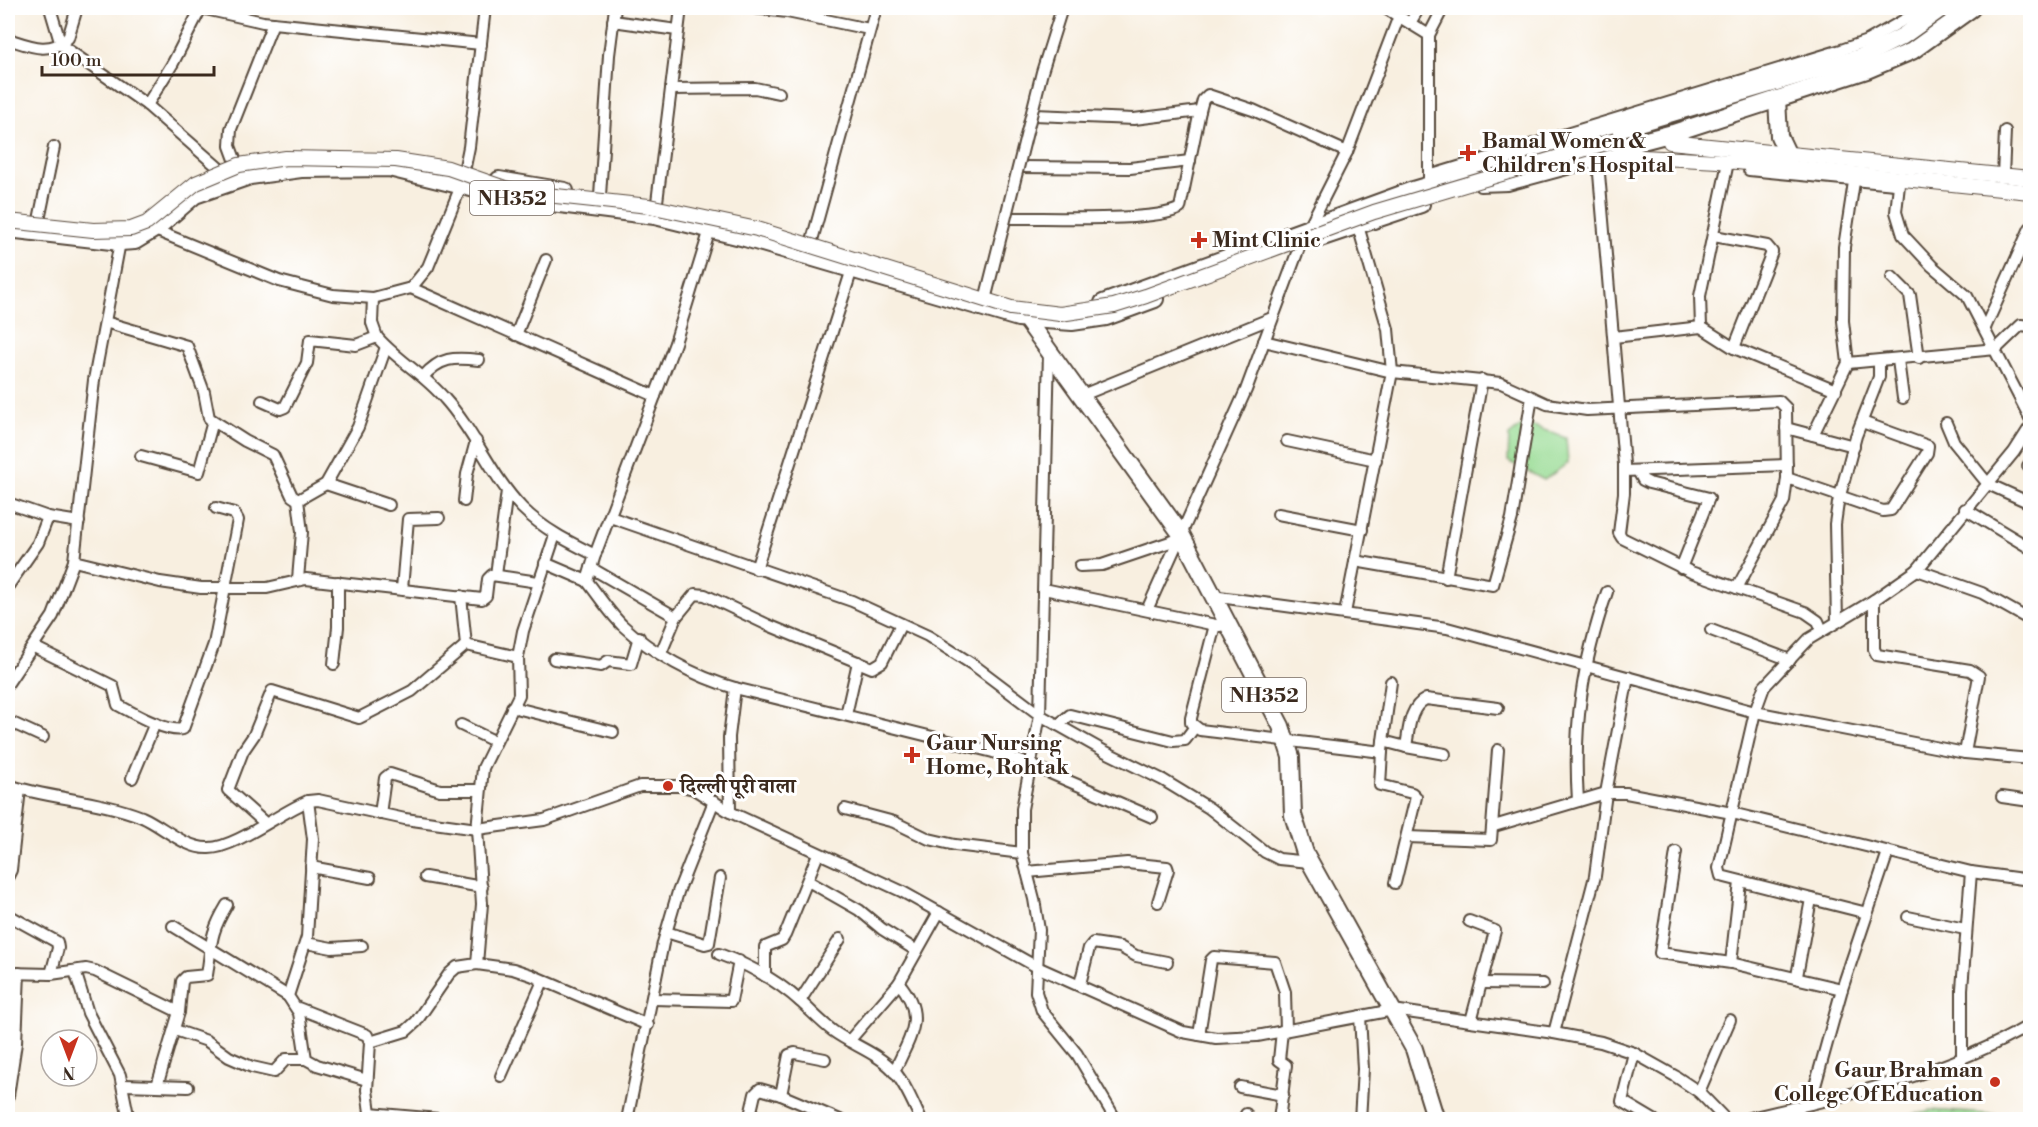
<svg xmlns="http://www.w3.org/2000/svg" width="2038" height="1127" font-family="'Libre Bodoni','Noto Serif Devanagari',serif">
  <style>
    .grass { fill: #99dc94; stroke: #6a8359; stroke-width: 1.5 }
    .park { fill: url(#park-dots); stroke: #6a8359; stroke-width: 1.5 }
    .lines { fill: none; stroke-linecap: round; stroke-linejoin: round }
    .minor-casing { stroke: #57483b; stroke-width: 14 }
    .major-casing { stroke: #57483b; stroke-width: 16 }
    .highway-casing { stroke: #57483b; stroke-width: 20 }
    .minor { stroke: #fff; stroke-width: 10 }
    .major { stroke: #fff; stroke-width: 14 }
    .highway { stroke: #fff; stroke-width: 16 }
    .minor-bridge-casing { stroke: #57483b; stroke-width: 14; stroke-linecap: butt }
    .major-bridge-casing { stroke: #57483b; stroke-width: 16; stroke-linecap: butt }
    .minor-bridge { stroke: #fff; stroke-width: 10 }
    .major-bridge { stroke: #fff; stroke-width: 14 }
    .poi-dot { fill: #c8321e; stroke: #fff; stroke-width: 2 }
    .labels { text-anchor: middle; stroke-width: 6; stroke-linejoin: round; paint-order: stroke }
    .shield { fill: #fff; stroke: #766a62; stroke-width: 1.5 }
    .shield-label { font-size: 20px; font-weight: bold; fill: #3b2a1e }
    .poi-label { font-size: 21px; font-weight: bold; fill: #3b2a1e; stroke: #fff; text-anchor: start }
  </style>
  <defs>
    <pattern id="park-dots" width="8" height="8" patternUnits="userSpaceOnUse" patternTransform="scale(1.5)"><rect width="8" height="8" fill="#99dc94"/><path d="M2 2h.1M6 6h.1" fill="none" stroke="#85bd7f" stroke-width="1.8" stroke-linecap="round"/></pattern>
  </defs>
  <rect width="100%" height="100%" fill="#fff"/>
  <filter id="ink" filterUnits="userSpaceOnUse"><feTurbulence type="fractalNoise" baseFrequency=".0167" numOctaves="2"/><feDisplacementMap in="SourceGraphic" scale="12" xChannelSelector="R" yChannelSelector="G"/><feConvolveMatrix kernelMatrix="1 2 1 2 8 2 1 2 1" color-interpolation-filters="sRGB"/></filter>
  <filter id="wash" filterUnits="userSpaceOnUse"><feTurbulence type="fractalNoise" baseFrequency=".008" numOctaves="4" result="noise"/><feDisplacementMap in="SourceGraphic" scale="24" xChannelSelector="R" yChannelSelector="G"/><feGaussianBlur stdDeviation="1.35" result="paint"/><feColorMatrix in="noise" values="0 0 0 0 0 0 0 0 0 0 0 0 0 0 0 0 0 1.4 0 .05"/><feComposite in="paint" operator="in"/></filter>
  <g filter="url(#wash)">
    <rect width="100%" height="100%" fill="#f8efe0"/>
    <path class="grass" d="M1525,423L1566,438L1568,463L1544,480L1508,461L1509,436Z"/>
    <path class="park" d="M1930,1110L2030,1117V1119H1898Z"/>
  </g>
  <g filter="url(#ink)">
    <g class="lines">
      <g class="minor-casing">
        <g id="minor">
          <path d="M50,8L61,45L147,105L228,176"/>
          <path d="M201,8L263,22L481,44"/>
          <path d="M754,8L787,12L869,29"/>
          <path d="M1385,8L1429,35V182"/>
          <path d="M613,21L677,30"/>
          <path d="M1410,23L1419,8"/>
          <path d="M1429,35L1443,8"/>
          <path d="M8,39C30,46 49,55 68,38L77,8"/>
          <path d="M671,89L755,88L779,93"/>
          <path d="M147,105L173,63L201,8"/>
          <path d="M1034,115L1134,119L1200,111"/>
          <path d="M1598,162L1624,464V493L1619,533L1622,538L1691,572L1805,612L1818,621L1822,630"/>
          <path d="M237,165L230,146L231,129L273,23"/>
          <path d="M1020,167L1130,168L1190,161"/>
          <path d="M1749,170L1895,184"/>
          <path d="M1429,176L1841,50L1867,41L1925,8"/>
          <path d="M2003,176L2005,131"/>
          <path d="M1899,185L1896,212L1903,235L1932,266L1967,296L2030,418"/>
          <path d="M1480,186L1508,185L1593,162"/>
          <path d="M600,196L609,55L615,8"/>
          <path d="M657,202L681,8"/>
          <path d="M1007,218C1042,217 1155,223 1180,208L1200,111L1203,100L1208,95L1253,110L1347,152"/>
          <path d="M39,220L54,147"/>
          <path d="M150,228L279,281L333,295L373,298L411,288L428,267L461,186L469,147L485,8"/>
          <path d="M1714,236L1767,246L1772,252L1734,348"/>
          <path d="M811,244L876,8"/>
          <path d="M1892,277L1910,295L1919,358"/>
          <path d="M411,288L655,396"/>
          <path d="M373,298L372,323L377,337C397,360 425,375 445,399C475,432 491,476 522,508C543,529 569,542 595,555L587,581C598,595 609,612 622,625C652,653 695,677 735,688L993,752L1029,764L1152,817"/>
          <path d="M105,322L187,346L204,392L209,418L245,441L273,455L292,496L298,500L302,532L298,579"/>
          <path d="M1701,327L1700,296L1727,167"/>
          <path d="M1985,328L2030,228"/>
          <path d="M516,335L546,260"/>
          <path d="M1614,337L1701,327L1734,348L1836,390"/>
          <path d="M1264,341L1392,372L1501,383L1547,404L1587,410L1779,401L1786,408L1787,478L1784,501L1737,588"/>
          <path d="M1049,352L1040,715L1022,809V853L1034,899L1039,930L1036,992L1042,1011L1077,1054L1116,1120"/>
          <path d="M1898,360L1903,398"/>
          <path d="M1848,363L1996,349L2021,325L2030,326"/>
          <path d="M423,377C440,357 454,357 479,360"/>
          <path d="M1080,396L1272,318"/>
          <path d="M262,401L280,409L285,407L307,363L310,340L356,345L377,337"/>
          <path d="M1946,423L1954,442L1988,484L2030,503"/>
          <path d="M1786,428L1854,446"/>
          <path d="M1813,435L1848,363L1843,321L1844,247L1854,182"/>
          <path d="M1287,441L1376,460"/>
          <path d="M141,456L199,472L213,421"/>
          <path d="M2028,466L2030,467"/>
          <path d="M1624,471L1787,465"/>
          <path d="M1638,471L1643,480L1649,483L1709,498L1681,568"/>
          <path d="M1787,478L1883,511L1891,510L1927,453L1928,446L1862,422"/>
          <path d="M326,484L389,505"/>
          <path d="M298,500L326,484L358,427L386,347"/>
          <path d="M464,501L467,474L476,441"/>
          <path d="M8,503L48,517L79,522"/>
          <path d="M1965,509L2030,548"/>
          <path d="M1278,514L1362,530"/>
          <path d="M610,517L852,601L928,636L975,666L1040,715L1104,751L1163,780L1209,808L1265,852L1279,859L1310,862"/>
          <path d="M595,555L675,343L711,226"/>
          <path d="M74,561L160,582L201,588H267L306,579L482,599L486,596L488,579L492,575L538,582"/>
          <path d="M1355,561L1493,585L1512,518L1532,397"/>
          <path d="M545,563L587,581"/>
          <path d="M1080,566L1102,565L1179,539"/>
          <path d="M591,568L676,617"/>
          <path d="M756,569L854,263"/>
          <path d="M1917,570L1982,593L2030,620"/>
          <path d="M496,575L507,491"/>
          <path d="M1446,578L1482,380"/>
          <path d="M8,586L38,543L48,517"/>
          <path d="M402,589L408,519L439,518"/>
          <path d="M1044,589L1220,626"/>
          <path d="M461,596L466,645"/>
          <path d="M1212,596L1447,628L1755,712L1965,753L2030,759"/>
          <path d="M1874,600V649L1877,655L1970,670L1979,676L1965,753"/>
          <path d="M1147,610L1246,390L1300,245L1347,152L1399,16"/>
          <path d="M1345,613L1392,372L1388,329L1358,226"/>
          <path d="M1837,622L1835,524L1838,503L1856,436L1879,377V361"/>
          <path d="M1215,625L1191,718V723L1200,730L1382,752L1383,741L1406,747C1409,730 1409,707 1426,699L1498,708"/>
          <path d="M1711,630L1790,660"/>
          <path d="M34,647L113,686L118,705C133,713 167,733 183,729L214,644L238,520L234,513L216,508"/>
          <path d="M661,653L676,617L695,594L705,595L768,625L872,668L882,662L901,624"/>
          <path d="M554,659L601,666L608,661L631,664L639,637"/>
          <path d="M334,664L338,627V582"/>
          <path d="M8,683L53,616L74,561L94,380L120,242"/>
          <path d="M512,707L613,732"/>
          <path d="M846,715L858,662"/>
          <path d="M8,721L43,737"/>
          <path d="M461,725L494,741"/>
          <path d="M1058,725L1070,715L1173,741L1185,740L1194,728"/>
          <path d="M1383,741L1391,682"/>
          <path d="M1406,747L1445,754"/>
          <path d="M1382,752L1380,785L1412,793L1416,797L1395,883"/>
          <path d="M132,778L155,723"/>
          <path d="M8,785C52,799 98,800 142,817C163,826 185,849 209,848C235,848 281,812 308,801L318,800L405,819L477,829L544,820L640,786H681L694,789L730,812L901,891L1037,967L1183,1032L1216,1038L1257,1036L1393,1010L1554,1033L1601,1042L1634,1053L1675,1076L1699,1092L1726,1120"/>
          <path d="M2002,797L2030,801"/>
          <path d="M308,801L313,839L307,937L288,996L299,1013L306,1059L317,1065L367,1080"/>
          <path d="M1578,801C1573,725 1582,665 1607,592"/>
          <path d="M845,809L894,822L929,839L955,845L1022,853"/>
          <path d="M730,812L729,737L735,688"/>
          <path d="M380,814L385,778L390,774L440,790H480"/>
          <path d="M265,823L228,790L243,751L254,735L272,691L359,718L412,691L466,645L518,657"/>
          <path d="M1494,826L1606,793H1626L1732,813L1971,872L2030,880"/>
          <path d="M1407,837L1491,840L1498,750"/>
          <path d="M1676,852L1660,953L1731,963L1842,989"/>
          <path d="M311,867L370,878"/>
          <path d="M1027,872L1127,863L1167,867L1168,870L1158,902"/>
          <path d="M8,876L11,870L20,789"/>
          <path d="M425,877L482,887"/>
          <path d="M808,881L859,910L882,929L917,951"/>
          <path d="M1867,913L1721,876L1719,868L1755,712L1764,687L1809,639L1874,600L1917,570L2014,452L2030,427"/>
          <path d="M8,915L57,942L58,948L51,974"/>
          <path d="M1908,917L1965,929"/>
          <path d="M1469,921L1495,931L1471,1021"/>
          <path d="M173,926L288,996"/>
          <path d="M666,932L705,944L709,943L720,878"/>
          <path d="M306,943L332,948L362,946"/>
          <path d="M719,954C749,965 778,981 802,1003C812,1012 821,1022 833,1031C852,1045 878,1053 894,1071C906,1085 913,1103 921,1120"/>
          <path d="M1731,963L1740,882"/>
          <path d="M477,964L482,904L477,829L483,768L519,695L518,657L523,631L555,535"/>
          <path d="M75,971L88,1013L120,1075L129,1120"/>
          <path d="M8,973L51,974L86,969L95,971L179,1012"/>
          <path d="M765,976V947L782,940L785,935L818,854"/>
          <path d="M1797,976L1811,899"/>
          <path d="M1482,983L1543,984"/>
          <path d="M1080,984L1089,948L1093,943L1120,947L1136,956L1167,962"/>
          <path d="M653,999L731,1001L739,961"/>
          <path d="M800,1001L840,939"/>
          <path d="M298,1008L367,1035L370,1042L367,1090L371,1120"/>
          <path d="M175,1030L207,1041L229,1057L252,1067L274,1072L286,1059H306"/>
          <path d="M1554,1033L1595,876L1606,793L1628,677"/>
          <path d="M1199,1035L1211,960L1214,957L1275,962L1285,992L1286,1030"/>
          <path d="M849,1041L899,983"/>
          <path d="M370,1042L406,1031L416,1022L449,974L457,967L477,964L513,969L531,975L648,1025"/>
          <path d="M1634,1053L1622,1101L1654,1120"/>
          <path d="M1962,1059V989L1971,872"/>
          <path d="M894,1072C910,1037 927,1016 899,983L939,912"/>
          <path d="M501,1076L543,981"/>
          <path d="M124,1085L188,1087"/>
          <path d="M157,1086L179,1012L182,981L186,977L207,975C212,943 209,935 227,905"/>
          <path d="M1240,1087L1283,1095"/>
          <path d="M1699,1092L1730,1020"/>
          <path d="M781,1095L789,1055L795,1053L825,1059"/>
          <path d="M8,1096L16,1043L19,973"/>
          <path d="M1810,1104L1842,989L1888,852"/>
          <path d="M370,1113L450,1120"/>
          <path d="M627,1120L663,943L678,892L714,801"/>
          <path d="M749,1120L755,1094L760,1089L781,1095L840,1120"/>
          <path d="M1244,1120L1246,1114"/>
          <path d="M1279,1120L1286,1065L1279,1060L1282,1031"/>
          <path d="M1360,1120L1363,1069L1360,1016"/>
          <path d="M1741,1120C1841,1097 1941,1077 2030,1025"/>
        </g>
      </g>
      <g class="major-casing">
        <g id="major">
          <path d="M1670,142L2030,178"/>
          <path d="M1605,155L1737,162L2030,192"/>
        </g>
      </g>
      <g class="highway-casing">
        <g id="highway">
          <path d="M1777,99L1779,136L1788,155"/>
          <path d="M1581,157L1673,133L1867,70L1912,51L1972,8"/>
          <path d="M499,180L565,191"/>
          <path d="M8,229L120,242L135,241L158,227L195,195L250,176L301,169L389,168L512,198L655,216L745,238L1018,318L1072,322L1106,317L1155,299"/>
          <path d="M1320,238L1421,204"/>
          <path d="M1103,303L1413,190L1861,57L1903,36L1942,8"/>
          <path d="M1023,315L1181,534L1281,726L1291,757L1293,815L1305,853L1414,1049L1436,1120"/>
        </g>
      </g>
      <use href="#minor" class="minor"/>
      <use href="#major" class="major"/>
      <use href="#highway" class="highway"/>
      <g class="minor-bridge-casing">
        <path id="minor-bridge" d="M985,300L1042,72L1062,8"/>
      </g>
      <g class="major-bridge-casing">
        <path id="major-bridge" d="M8,221L93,230L131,229L147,223L196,183L239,165L286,158L396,160L448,168L505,188L528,193L649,206L757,229L1011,308L1060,314L1114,306L1146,296L1374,212L1616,140"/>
      </g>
      <use href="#minor-bridge" class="minor-bridge"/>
      <use href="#major-bridge" class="major-bridge"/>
    </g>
  </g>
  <g class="poi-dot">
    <path d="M1465 144h6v6h6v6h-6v6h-6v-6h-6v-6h6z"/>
    <path d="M1196 231h6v6h6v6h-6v6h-6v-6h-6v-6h6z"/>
    <path d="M909 746h6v6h6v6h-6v6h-6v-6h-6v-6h6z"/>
    <circle cx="668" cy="786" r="6"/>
    <circle cx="1995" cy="1082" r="6"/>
  </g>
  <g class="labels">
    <g class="shield">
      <rect x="470" y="181" width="84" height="34" rx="4.5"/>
      <rect x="1222" y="678" width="84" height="34" rx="4.5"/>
    </g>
    <g class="shield-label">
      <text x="512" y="205">NH352</text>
      <text x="1264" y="702">NH352</text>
    </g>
    <g class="poi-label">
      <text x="1482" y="148">Bamal Women &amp;<tspan x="1482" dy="24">Children's Hospital</tspan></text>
      <text x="1212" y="247">Mint Clinic</text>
      <text x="926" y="750">Gaur Nursing<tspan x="926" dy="24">Home, Rohtak</tspan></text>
      <text x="680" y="793">दिल्ली पूरी वाला</text>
      <text x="1983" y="1077" text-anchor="end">Gaur Brahman<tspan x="1983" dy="24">College Of Education</tspan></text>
    </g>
  </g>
  <rect width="2038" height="1127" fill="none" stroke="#fff" stroke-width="30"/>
  <g transform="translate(69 1058) rotate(180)"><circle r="28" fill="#ffffff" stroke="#b1aaa5" stroke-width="1.5"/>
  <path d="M0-4.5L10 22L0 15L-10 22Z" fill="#c8321e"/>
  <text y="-9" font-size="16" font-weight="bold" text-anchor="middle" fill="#3b2a1e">N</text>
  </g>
  <path d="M42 66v9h172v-9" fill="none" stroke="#3b2a1e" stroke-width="3"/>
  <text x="51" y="66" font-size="18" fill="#3b2a1e" stroke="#ffffff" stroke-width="4.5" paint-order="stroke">100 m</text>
</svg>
